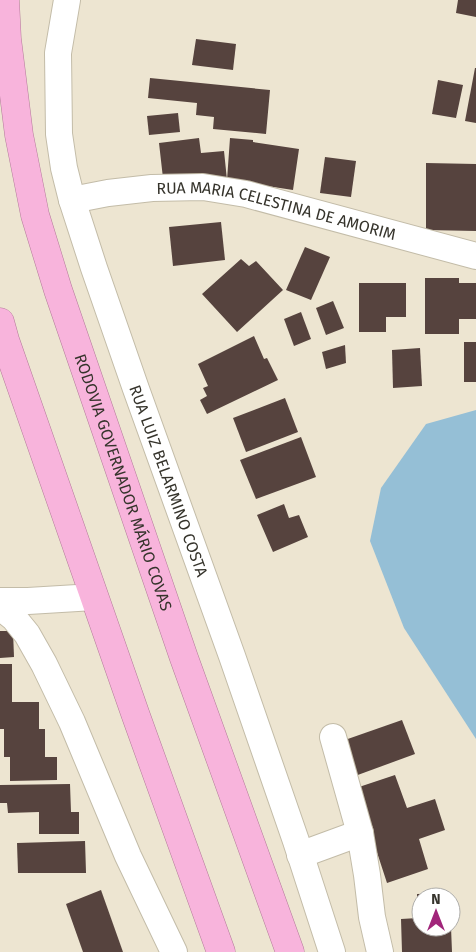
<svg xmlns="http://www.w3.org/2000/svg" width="476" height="952" font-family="'Fira Sans',sans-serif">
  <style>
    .water { fill: #95bfd6 }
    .building { fill: #56433e }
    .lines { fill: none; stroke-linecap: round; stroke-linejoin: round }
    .minor-casing { stroke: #c3bca8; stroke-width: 28 }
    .trunk-casing { stroke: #b37b99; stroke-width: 29 }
    .minor { stroke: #fff; stroke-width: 26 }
    .trunk { stroke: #f8b4dc; stroke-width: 28 }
    .labels { text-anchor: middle; stroke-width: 5; stroke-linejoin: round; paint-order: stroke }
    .street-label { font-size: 16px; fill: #36342c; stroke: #fff }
  </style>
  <rect width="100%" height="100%" fill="#ede5d1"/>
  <path class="water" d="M476,410V739L404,628L370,541L381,488L426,424Z"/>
  <g class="building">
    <path d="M458,0H476V17L456,13Z"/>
    <path d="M196,39L236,44L233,70L192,65Z"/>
    <path d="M475,68H476V123L465,121Z"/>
    <path d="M150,78L270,90L266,134L213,129L214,117L196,115L197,103L148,98Z"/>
    <path d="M438,80L463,85L456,118L432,114Z"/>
    <path d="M178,113L180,132L149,135L147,116Z"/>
    <path d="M199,138L201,153L224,151L227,180L164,187L159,143Z"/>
    <path d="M230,138L253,140V142L299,149L293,190L227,180Z"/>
    <path d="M325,157L356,161L351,197L320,193Z"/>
    <path d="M426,163L476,164V231L426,230Z"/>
    <path d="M221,222L225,260L173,266L169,227Z"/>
    <path d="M305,247L330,257L311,300L286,290Z"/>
    <path d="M241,259L249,266L256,261L283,290L237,332L202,294Z"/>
    <path d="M425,278H459V283H476V319H459V334H425Z"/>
    <path d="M359,283H406V317H386V332H359Z"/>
    <path d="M333,301L344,328L326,335L316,308Z"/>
    <path d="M301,312L311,339L294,346L284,319Z"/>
    <path d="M254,336L264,359L267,358L278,380L207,414L200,400L207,396L203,388L208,386L198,364Z"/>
    <rect x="464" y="342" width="12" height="40"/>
    <path d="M345,345L346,363L326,369L322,352Z"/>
    <path d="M420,348L422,386L393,388L392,350Z"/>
    <path d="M285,398L298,432L246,452L233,418Z"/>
    <path d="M301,437L316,477L256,499L240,460Z"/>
    <path d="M284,504L289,518L299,515L308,537L273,552L257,515Z"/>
    <path d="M0,631H13L14,657L0,658Z"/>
    <path d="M0,664H12V702H39V729H45V757H57V780L10,781V757H4V729H0Z"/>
    <path d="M402,720L415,754L355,776L342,741Z"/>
    <path d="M395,775L407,808L435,799L445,830L419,839L428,869L387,883L356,788Z"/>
    <path d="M70,784L71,812H79V834H39V812L8,813L7,803H0V785Z"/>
    <path d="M85,841L86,873H18L17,843Z"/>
    <path d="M101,890L123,952H83L66,904Z"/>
    <path d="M450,893V897H421V927H451L452,952H402L401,919L418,918L417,894Z"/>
  </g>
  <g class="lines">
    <g class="minor-casing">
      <g id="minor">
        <path id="s1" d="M67,0L58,53L59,134L64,168L72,200L94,268L136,389L232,656L296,841L332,952"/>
        <path id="s2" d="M72,200L108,193L152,188L203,187L246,194L476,256"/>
        <path d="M0,601H28L94,597"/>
        <path d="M0,607L14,618L27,634L44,664L72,722L128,856L174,952"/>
        <path d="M333,737L360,833L367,875L372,917L380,952"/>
        <path d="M300,855L360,833"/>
      </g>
    </g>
    <g class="trunk-casing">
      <g id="trunk">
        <path id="s3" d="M5,0L7,39L19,135L35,215L58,290L184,658L290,952"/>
        <path d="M0,322L5,340L136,716L221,952"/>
      </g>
    </g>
    <use href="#minor" class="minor"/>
    <use href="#trunk" class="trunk"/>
  </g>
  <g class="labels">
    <g class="street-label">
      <text dy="6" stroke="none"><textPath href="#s2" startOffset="208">RUA MARIA CELESTINA DE AMORIM</textPath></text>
      <text dy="6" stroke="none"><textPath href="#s1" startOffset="499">RUA LUIZ BELARMINO COSTA</textPath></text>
      <text dy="6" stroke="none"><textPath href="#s3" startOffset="499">RODOVIA GOVERNADOR MÁRIO COVAS</textPath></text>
    </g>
  </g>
  <g transform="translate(436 912)"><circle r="24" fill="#ffffff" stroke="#afaeab"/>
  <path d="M0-4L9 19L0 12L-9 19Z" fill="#a1257a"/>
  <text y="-8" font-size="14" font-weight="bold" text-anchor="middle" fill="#36342c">N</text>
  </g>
</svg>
